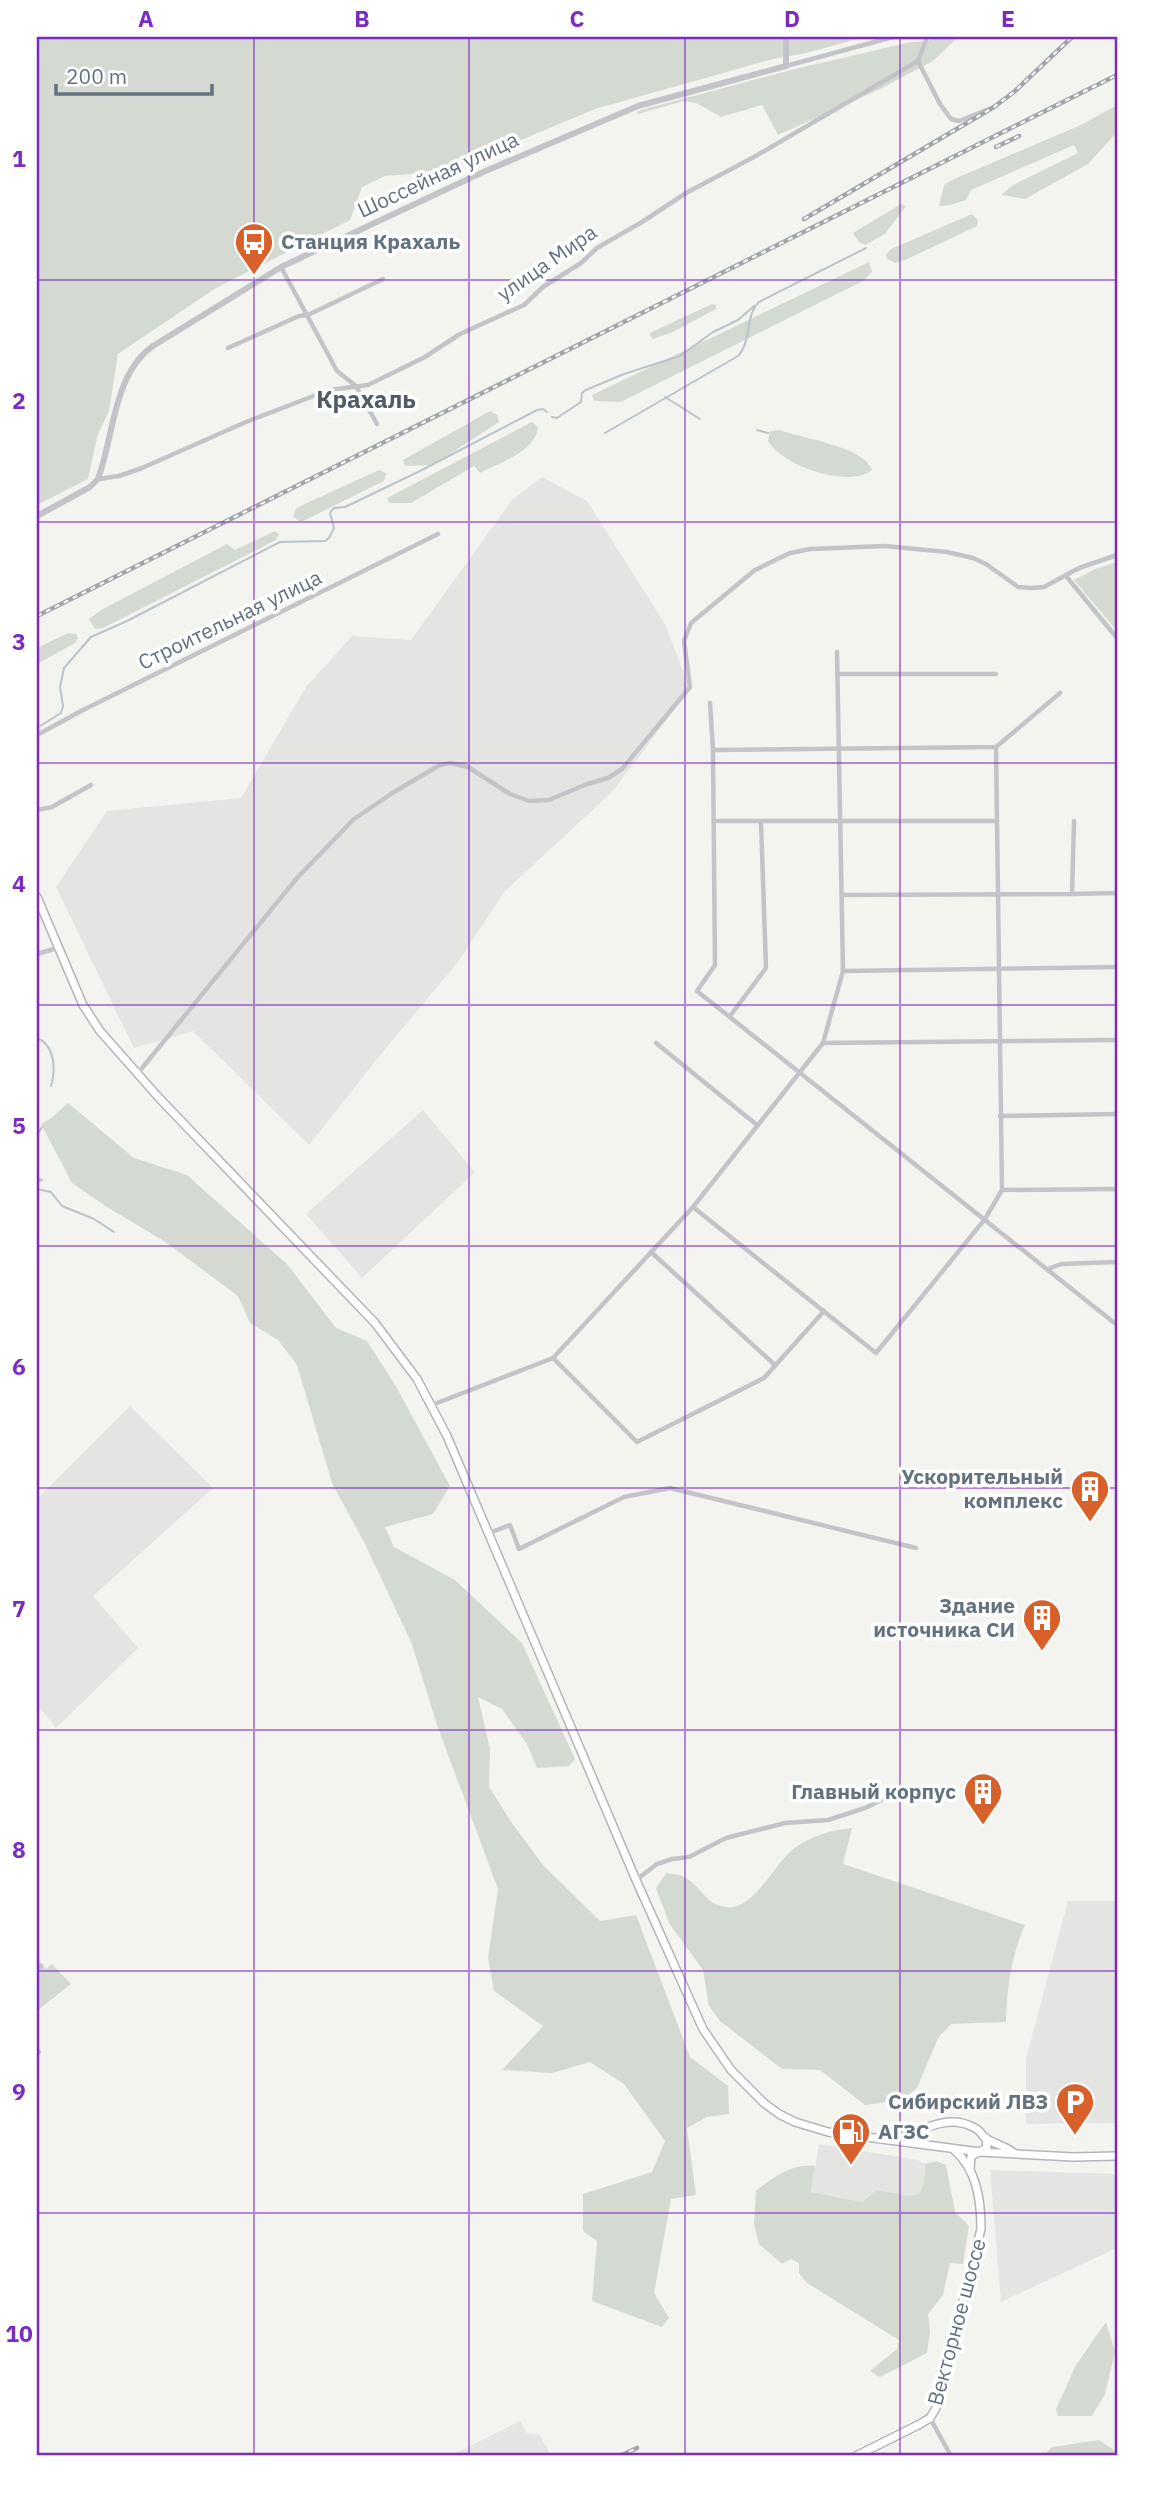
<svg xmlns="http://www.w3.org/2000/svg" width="1154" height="2493" font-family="'IBM Plex Sans',sans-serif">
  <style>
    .built { fill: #e4e5e3 }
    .green { fill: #d4dad1 }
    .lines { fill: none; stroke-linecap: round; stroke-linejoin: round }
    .stream { stroke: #bac4ca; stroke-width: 2 }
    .secondary-casing { stroke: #b2b6ba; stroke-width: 10 }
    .minor { stroke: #c2c4c8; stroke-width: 4.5 }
    .tertiary { stroke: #c2c4c8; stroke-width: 6 }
    .secondary { stroke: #fff; stroke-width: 7 }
    .rail-casing { stroke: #a0a5aa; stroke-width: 4.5 }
    .rail { stroke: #fff; stroke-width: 2; stroke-dasharray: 5; stroke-linecap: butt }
    .grid { fill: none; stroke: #7b2cbf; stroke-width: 2; stroke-opacity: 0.55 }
    .labels { text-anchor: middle; stroke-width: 7; stroke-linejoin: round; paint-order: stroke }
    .street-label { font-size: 21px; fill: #64717f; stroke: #fff }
    .poi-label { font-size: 21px; font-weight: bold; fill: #64717f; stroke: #fff; text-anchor: end }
    .quarter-label { font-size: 24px; font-weight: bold; fill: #525b65; stroke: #fff }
    .neatline { fill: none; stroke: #7b2cbf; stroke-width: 2.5 }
    .grid-label { font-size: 23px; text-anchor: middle; font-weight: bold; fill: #7b2cbf }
  </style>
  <rect width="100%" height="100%" fill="#f3f4f0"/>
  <g class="built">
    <path d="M542,477L587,501L665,624L690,689L612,792L505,891L458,962L377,1059L309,1145L193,1031L134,1048L56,887L107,811L241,798L306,687L352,636L411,640L512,500Z"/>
    <path d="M423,1110L475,1172L362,1278L306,1214Z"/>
    <path d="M130,1406L213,1488L93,1596L138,1648L56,1728L37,1704V1499Z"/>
    <path d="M1068,1901H1117V2123L1026,2124V2059Z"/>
    <path d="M819,2144L918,2160L925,2164L924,2183L919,2194L909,2197L876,2190L863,2202L811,2192Z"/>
    <path d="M990,2170L1117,2174V2248L1001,2302Z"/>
    <path d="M520,2421L527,2433L540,2435L551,2456H450Z"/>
  </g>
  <g class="green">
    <path d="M37,37H865L806,53L773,59L595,109L447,171L385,176L362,187L350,220L216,288L118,354L109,411L98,434L88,479L37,505Z"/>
    <path d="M932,37H958L933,61L878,90L778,135L762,105L721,117L696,103L683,101L638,114L637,111L799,68L911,42L929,41Z"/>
    <path d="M1117,105V132L1088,164L1025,199L1001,195L1013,185L1078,153L1074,145L971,190L966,200L950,205L939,206L944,185L954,179L1081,125Z"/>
    <path d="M901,204L906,206L885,234L865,245L859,242L853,233Z"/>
    <path d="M972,214L978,220L977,226L905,260L895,263L887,259L886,255L891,249Z"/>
    <path d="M869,262L872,272L863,281L621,402L594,401L592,395Z"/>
    <path d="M712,304L716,305V309L673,332L653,339L650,336V333Z"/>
    <path d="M490,411L497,415L499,422L433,465L405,466L403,460Z"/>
    <path d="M532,422L538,427C535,452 501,462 480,473L474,466L411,503H389L387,498Z"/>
    <path d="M780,430C803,439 864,446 872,470C850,489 782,466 768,441L770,431Z"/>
    <path d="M379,470L386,473L384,481L301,522L293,517L296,508Z"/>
    <path d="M275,531L279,534L276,540L103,628L95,629L89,619L103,609L227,544L235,550Z"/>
    <path d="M1117,562V631L1074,580L1095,569Z"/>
    <path d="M68,633L76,634L78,638L75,643L37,664V648Z"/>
    <path d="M68,1103L134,1158L187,1175L287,1264L336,1328L367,1341L397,1388L450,1486L433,1514L385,1527L394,1547L455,1580L522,1643L575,1759L569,1766L537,1768L527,1744L502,1709L478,1697L490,1749L489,1787L512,1823L543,1865L600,1921L636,1915L690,2057L728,2086L729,2114L707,2117L687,2128L696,2195L671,2199L654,2293L669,2318L662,2327L592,2301L597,2241L583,2231V2194L652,2172L665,2141L624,2084L590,2062L552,2073L502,2070L543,2026L494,1991L488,1958L498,1889L437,1725L412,1644L365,1544L332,1483L297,1365L278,1340L250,1323L238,1296L164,1241L107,1207L72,1183L41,1124L50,1119Z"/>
    <path d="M852,1828L843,1864L1025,1925C1011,1957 1007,1987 1006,2022L951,2024L938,2038L917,2088L902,2100L865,2105L820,2070L782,2069L720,2021L709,2006L703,1970L669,1923L656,1888L666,1873C671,1874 678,1874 682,1876C699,1883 705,1904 725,1907C754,1912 774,1862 796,1847C814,1835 831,1830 852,1828Z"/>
    <path d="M37,1958L46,1969L52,1964L71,1984L37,2011Z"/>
    <path d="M937,2161L946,2165L955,2212L969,2226L963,2264L950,2263L943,2295L928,2314L930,2333L927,2353L880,2377L870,2371L897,2349L899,2340L807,2283L799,2273V2263L791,2259L782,2264L759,2244L754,2224L756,2191C775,2176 790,2164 815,2166L811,2192L863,2202L876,2190L909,2196L919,2194L924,2183L925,2164Z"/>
    <path d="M1106,2322L1115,2352L1105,2394L1092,2416H1058L1056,2409L1076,2365Z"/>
    <path d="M1099,2440L1117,2452V2456H1043L1052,2447Z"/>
  </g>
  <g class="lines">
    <g class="stream">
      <path d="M665,397L700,419"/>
      <path d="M552,417L557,418L581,402L582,393L586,390L624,374L680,356L713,332L738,320L754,306"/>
      <path d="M757,430L768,433"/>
      <path d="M605,433L738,356C752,341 745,315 759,302L866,248"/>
      <path d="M37,728L61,713L63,706L60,687L64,668L91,637L127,621L280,542L325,541L329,538L334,528L330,513L334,508L345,507L420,471L537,410L543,409L547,412"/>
      <path d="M37,1038C55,1045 56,1070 51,1086"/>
      <path d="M37,1135L42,1127"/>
      <path d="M37,1178L42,1180L37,1182"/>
      <path d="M37,1189L51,1192L62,1206L94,1219L114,1232"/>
    </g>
    <g class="secondary-casing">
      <g id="secondary">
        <path d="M37,897L83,1005L100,1031L160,1099L375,1323L417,1379L447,1436L636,1880L703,2029L731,2070L764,2103L779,2114L795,2122L828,2132L980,2152L1073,2157L1117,2156"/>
        <path d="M895,2139C921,2132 946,2113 973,2127C979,2129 981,2134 985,2138C994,2144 1006,2146 1014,2153"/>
        <path d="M970,2169L971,2156L987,2148L986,2138"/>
        <path d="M856,2456L920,2424L930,2418L936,2408L981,2229C981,2201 977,2169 954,2150"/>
      </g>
    </g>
    <g class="minor">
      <path d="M927,37L918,61L940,104L951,119L959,121L994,107"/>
      <path d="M786,66L893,37"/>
      <path d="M281,267L337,371L356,386L377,424"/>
      <path d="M228,348L299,316L308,315L383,279"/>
      <path d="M99,479L119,476L142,468L246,422L329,390L368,385L425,357L460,334L524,305L543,287L581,263L597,248L642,222L686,193L754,157L918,61"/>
      <path d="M1066,576L1117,638"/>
      <path d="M838,674H996"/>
      <path d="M710,703L713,750L715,965L697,991L1117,1325"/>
      <path d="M37,735L83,710L438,534"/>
      <path d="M713,750L996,747L1060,693"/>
      <path d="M37,810L52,807L91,785"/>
      <path d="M714,821H996"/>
      <path d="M1072,894L1117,893"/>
      <path d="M842,895L1072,894L1074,821"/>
      <path d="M37,954L57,948"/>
      <path d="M843,971L1117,967"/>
      <path d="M730,1016L766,968L761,822"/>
      <path d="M656,1043L757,1125"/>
      <path d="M823,1043L1117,1040"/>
      <path d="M138,1073L297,878L354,819L394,792L440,765L450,763L468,767L510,794L529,801L549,800L587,784L608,778L622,769L690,687L684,641L691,623L755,570L790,553L810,549L885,546L947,552L973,558L986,564L1018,587L1031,588L1044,587L1079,568L1117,555"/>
      <path d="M1000,1116L1117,1114"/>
      <path d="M1002,1190L1117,1189"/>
      <path d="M693,1207L876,1353L985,1219L1002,1190L996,747"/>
      <path d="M651,1252L775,1365"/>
      <path d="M1048,1269L1061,1264L1117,1262"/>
      <path d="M553,1358L637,1442L764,1378L824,1311"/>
      <path d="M432,1405L553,1358L693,1207L823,1043L843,971L837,652"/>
      <path d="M489,1533L510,1525L519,1549L624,1497L670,1488L916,1548"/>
      <path d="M636,1880L657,1864L672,1859L689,1857L726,1838L785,1823L828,1820L865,1808L892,1795L907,1793"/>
      <path d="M37,1969L41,1966"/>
      <path d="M37,2054L39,2052"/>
      <path d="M930,2418L951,2456"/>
    </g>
    <path class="tertiary" d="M37,516L90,487L98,479C114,436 113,374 153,346L281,267L481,173L638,106L786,66V37"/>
    <use href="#secondary" class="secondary"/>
    <g class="rail-casing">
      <g id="rail">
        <path d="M996,147L1019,136"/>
        <path d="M804,219L994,107L1014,92L1072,37"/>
        <path d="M37,616L1117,75"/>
        <path d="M620,2456L637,2448"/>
      </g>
    </g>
    <use href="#rail" class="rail"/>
  </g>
  <path class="grid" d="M254,37V2456M469,37V2456M685,37V2456M900,37V2456M37,280H1117M37,522H1117M37,763H1117M37,1005H1117M37,1246H1117M37,1488H1117M37,1730H1117M37,1971H1117M37,2213H1117"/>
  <defs>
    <g id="bus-pin" transform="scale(2.0125)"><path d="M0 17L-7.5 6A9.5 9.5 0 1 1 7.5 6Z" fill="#d8612b" stroke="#fff"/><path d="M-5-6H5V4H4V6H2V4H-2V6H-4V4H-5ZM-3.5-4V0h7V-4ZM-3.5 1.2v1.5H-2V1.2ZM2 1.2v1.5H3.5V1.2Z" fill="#fff"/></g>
    <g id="building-pin" transform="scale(2.0125)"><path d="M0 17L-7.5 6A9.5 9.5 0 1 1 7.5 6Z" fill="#d8612b" stroke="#fff"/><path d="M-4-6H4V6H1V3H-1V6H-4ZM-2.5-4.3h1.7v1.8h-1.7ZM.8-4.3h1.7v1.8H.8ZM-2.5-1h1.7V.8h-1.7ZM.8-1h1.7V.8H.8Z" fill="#fff"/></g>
    <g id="parking-pin" transform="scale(2.0125)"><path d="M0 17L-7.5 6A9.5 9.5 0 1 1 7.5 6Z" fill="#d8612b" stroke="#fff"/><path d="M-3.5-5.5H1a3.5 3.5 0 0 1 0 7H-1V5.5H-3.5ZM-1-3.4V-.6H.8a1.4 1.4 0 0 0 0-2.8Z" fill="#fff"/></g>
    <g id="fuel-pin" transform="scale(2.0125)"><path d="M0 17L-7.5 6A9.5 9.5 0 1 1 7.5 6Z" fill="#d8612b" stroke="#fff"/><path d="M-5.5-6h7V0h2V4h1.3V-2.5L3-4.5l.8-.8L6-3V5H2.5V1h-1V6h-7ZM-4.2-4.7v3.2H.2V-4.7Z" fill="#fff"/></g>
  </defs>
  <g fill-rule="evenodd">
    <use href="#bus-pin" x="254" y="242"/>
    <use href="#building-pin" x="1090" y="1489"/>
    <use href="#building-pin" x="1042" y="1618"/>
    <use href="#building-pin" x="983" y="1792"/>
    <use href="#parking-pin" x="1075" y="2102"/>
    <use href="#fuel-pin" x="851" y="2132"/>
  </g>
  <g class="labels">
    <g class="street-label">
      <text transform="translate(438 175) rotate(-25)" y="7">Шоссейная улица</text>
      <text transform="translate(547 263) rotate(-35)" y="7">улица Мира</text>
      <text transform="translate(230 620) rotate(-26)" y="7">Строительная улица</text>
      <text transform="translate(957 2322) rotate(-75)" y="7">Векторное шоссе</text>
    </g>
    <g class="poi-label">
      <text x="281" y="249" text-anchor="start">Станция Крахаль</text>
      <text x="1063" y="1484">Ускорительный<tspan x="1063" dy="24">комплекс</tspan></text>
      <text x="1015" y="1613">Здание<tspan x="1015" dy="24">источника СИ</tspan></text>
      <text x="956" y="1799">Главный корпус</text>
      <text x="1048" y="2109">Сибирский ЛВЗ</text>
      <text x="878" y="2139" text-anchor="start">АГЗС</text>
    </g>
    <g class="quarter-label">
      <text x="366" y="408">Крахаль</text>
    </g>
  </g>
  <rect width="1154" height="2493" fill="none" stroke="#ffffff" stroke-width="77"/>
  <path d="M56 84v10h156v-10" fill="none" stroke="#64717f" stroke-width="3.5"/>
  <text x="66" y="84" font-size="21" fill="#64717f" stroke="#ffffff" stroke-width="5" paint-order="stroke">200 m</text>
  <rect x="38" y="38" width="1078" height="2416" class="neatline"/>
  <g class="grid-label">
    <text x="146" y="27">A</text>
    <text x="362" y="27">B</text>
    <text x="577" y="27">C</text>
    <text x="792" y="27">D</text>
    <text x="1008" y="27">E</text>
    <text x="19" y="167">1</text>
    <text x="19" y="409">2</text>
    <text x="19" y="650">3</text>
    <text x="19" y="892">4</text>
    <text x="19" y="1134">5</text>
    <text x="19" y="1375">6</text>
    <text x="19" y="1617">7</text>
    <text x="19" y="1858">8</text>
    <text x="19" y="2100">9</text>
    <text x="19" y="2342">10</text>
  </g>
</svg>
